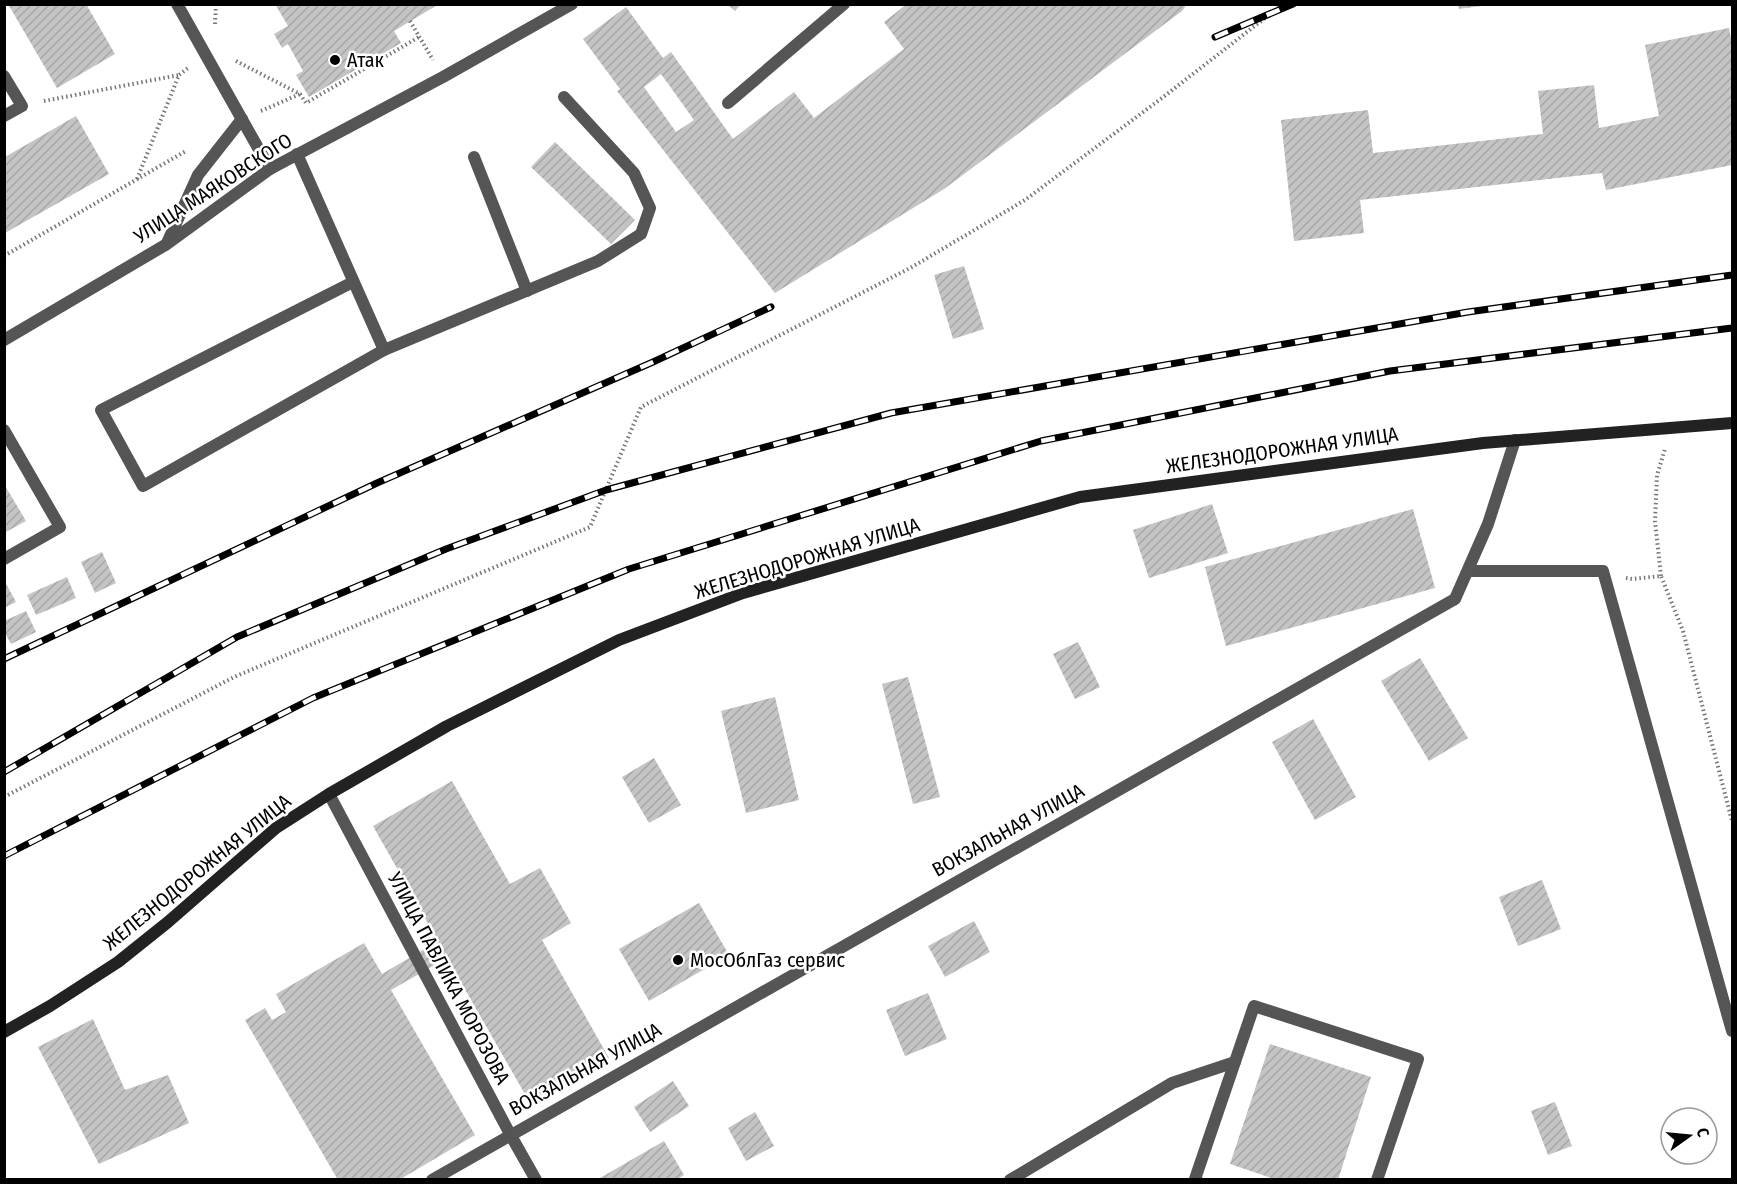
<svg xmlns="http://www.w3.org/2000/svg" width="1737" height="1184" font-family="'Fira Sans Condensed',sans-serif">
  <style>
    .building { fill: url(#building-hatch); fill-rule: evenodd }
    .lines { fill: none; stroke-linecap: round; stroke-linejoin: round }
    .path { stroke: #777; stroke-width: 4; stroke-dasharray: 1.5 3; stroke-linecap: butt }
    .lane { stroke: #555; stroke-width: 12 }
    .street { stroke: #555; stroke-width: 12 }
    .secondary { stroke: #222; stroke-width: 12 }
    .rail-casing { stroke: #000; stroke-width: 7 }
    .rail { stroke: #fff; stroke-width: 4.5; stroke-dasharray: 14; stroke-linecap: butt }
    .poi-dot { fill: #000; stroke: #fff; stroke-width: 2 }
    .labels { text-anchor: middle; stroke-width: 5; stroke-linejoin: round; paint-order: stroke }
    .poi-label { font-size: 20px; fill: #000; stroke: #fff; text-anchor: start }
    .street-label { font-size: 20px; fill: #000; stroke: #fff }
  </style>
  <defs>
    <pattern id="building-hatch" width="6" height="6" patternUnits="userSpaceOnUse" patternTransform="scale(1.5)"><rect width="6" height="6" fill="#c4c4c4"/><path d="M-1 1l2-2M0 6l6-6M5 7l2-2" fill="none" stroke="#a7a7a7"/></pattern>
  </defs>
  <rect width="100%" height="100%" fill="#fff"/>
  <g class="building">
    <path d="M8,4H86L115,54L57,88Z"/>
    <path d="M275,4H439L394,31L401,43L309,97L296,75L303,71L288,44L282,48L274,34L288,26Z"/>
    <path d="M727,4H741L735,11Z"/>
    <path d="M907,4H1187L1182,11L944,189L775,293L617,91L620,89L583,39L626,7L663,58L671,52L733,139L794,92L814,118L904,49L884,22ZM661,74L694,120L676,132L644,87Z"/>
    <path d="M1458,4H1481V6L1459,9Z"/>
    <path d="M1729,28L1732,44V165L1606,190L1602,173L1360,200L1364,233L1294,241L1281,120L1368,110L1373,153L1543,134L1538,91L1594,85L1599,128L1659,116L1645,45Z"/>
    <path d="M76,116L109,174L5,233V157Z"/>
    <path d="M555,142L635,220L611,244L531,167Z"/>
    <path d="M215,177L222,183L216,190L208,184Z"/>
    <path d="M964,266L984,329L953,339L934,275Z"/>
    <path d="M4,484L26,521L4,533Z"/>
    <path d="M1212,504L1228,553L1149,578L1133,530Z"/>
    <path d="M1413,509L1435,588L1226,646L1205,567Z"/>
    <path d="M102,552L116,583L95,593L81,562Z"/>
    <path d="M67,577L76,598L36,615L27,595Z"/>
    <path d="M4,580L16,602L4,608Z"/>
    <path d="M26,611L36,632L11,644L4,631V621Z"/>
    <path d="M1078,642L1100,687L1075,699L1053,654Z"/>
    <path d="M1420,658L1468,738L1429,761L1381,681Z"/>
    <path d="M908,677L940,797L913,804L882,684Z"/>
    <path d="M775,697L799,800L746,813L721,711Z"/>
    <path d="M1313,719L1356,797L1315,820L1272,742Z"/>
    <path d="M654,758L681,805L649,823L622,777Z"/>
    <path d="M452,781L510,884L540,868L571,923L542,940L609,1058L530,1103L447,958L391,990L475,1135L399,1180H338L245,1020L265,1008L272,1020L286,1012L276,994L364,943L382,974L438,941L373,826Z"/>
    <path d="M1542,880L1561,929L1518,946L1499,897Z"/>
    <path d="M699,903L729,955L649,1001L619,949Z"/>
    <path d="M974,921L990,952L945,977L928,946Z"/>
    <path d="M928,993L947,1039L905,1056L886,1010Z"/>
    <path d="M93,1019L125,1090L168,1075L189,1123L99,1164L38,1047Z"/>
    <path d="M1270,1044L1371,1077L1338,1180H1277L1230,1164Z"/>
    <path d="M673,1081L689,1106L650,1132L634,1107Z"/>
    <path d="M1555,1102L1572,1146L1548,1155L1531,1111Z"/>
    <path d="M755,1112L774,1146L746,1161L728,1128Z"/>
    <path d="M664,1141L684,1175L676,1180H601L600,1178Z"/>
  </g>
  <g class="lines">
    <g class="path">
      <path d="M410,21L433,60"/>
      <path d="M215,24L216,4"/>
      <path d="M236,61L300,94L306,103L419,37"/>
      <path d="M44,101L179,75"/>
      <path d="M261,111L300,94"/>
      <path d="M137,179L179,75L188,68"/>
      <path d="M4,256L186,151"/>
      <path d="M1661,576L1655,521L1657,475L1665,449"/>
      <path d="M1626,578L1632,579L1661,576L1683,631L1732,821"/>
      <path d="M4,797L234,677L590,527L641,407L912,267L1025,200L1162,98L1283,4"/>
    </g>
    <g class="lane">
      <path d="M4,76L22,106L4,116"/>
      <path d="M728,103L844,4"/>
      <path d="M297,154L384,350L598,261L641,234L650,208L634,173L564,97"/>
      <path d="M474,157L527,291"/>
      <path d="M167,243L198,175L242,119"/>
      <path d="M353,282L101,410L143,486L384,350"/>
      <path d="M4,340L167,244L270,169L443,77L572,4"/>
      <path d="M4,430L60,527L4,559"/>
      <path d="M1468,571H1603L1732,1031"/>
      <path d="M1010,1180L1172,1083L1235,1062"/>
      <path d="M1197,1180L1195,1179L1254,1006L1418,1059L1377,1180"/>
    </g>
    <g class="street">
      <path d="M177,4L270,169"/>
      <path d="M329,794L510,1134L536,1180"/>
      <path d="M432,1180L1455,599L1488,524L1515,440"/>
    </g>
    <path class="secondary" d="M4,1032L50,1006L118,962L168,922L276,828L329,794L447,726L619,640L743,593L1080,497L1483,443L1732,423"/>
    <g class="rail-casing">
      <g id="rail">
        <path d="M1215,37L1293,4"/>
        <path d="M4,659L377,483L653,362L771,307"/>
        <path d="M4,772L237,637L446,549L606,490L891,413L1468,312L1732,275"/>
        <path d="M4,856L313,698L629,569L1041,441L1390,371L1732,328"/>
      </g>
    </g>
    <use href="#rail" class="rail"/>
  </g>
  <g class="poi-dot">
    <circle cx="335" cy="60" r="6"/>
    <circle cx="678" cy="960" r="6"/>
  </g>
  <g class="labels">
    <g class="poi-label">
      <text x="347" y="67">Атак</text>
      <text x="690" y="967">МосОблГаз сервис</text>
    </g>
    <g class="street-label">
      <text transform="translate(213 188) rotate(-33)" y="7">УЛИЦА МАЯКОВСКОГО</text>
      <text transform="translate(1282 450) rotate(-8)" y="7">ЖЕЛЕЗНОДОРОЖНАЯ УЛИЦА</text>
      <text transform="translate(807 558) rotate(-17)" y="7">ЖЕЛЕЗНОДОРОЖНАЯ УЛИЦА</text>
      <text transform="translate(1008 830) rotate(-29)" y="7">ВОКЗАЛЬНАЯ УЛИЦА</text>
      <text transform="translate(197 872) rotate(-39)" y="7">ЖЕЛЕЗНОДОРОЖНАЯ УЛИЦА</text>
      <text transform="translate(449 978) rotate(62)" y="7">УЛИЦА ПАВЛИКА МОРОЗОВА</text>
      <text transform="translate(585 1069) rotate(-29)" y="7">ВОКЗАЛЬНАЯ УЛИЦА</text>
    </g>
  </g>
  <rect width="1737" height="1184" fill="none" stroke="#000000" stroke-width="12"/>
  <g transform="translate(1689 1136) rotate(75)"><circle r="28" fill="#ffffff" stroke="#999999" stroke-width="1.5"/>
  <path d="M0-4.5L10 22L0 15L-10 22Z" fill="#000000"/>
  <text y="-9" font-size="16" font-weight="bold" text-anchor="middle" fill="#000000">С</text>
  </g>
</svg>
